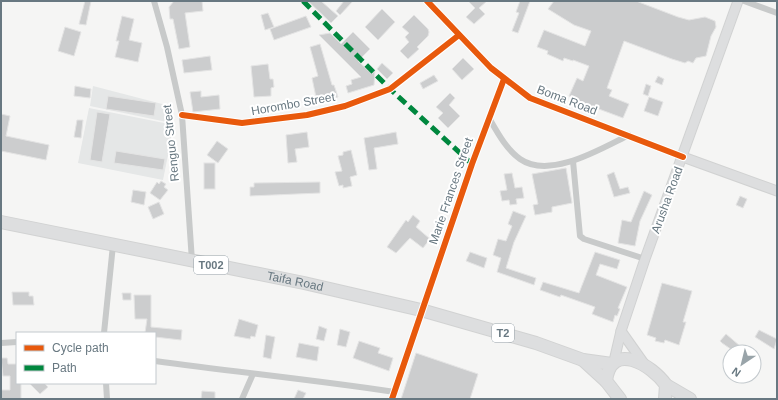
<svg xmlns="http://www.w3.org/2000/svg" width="778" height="400" font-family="Helvetica,sans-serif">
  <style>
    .built { fill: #e5e7e7 }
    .building { fill: #cccdce; stroke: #e4e4e4 }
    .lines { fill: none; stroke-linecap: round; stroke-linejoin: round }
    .secondary-casing { stroke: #d1d2d2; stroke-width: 11 }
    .highway-casing { stroke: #d1d2d2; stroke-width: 14 }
    .street { stroke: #c8caca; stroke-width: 6 }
    .secondary { stroke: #dddedf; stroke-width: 9 }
    .highway { stroke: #dddedf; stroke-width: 12 }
    .quiet { stroke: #00873e; stroke-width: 5; stroke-dasharray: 10 5; stroke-linecap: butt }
    .cycleway-casing { stroke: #fff; stroke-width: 8 }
    .cycleway { stroke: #e8590c; stroke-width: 6 }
    .labels { text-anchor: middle; stroke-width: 4; stroke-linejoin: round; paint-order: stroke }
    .shield { fill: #fff; stroke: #95a0a7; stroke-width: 1 }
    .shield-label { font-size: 11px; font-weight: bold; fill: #687881 }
    .street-label { font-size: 12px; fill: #687881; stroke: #fff }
  </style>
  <rect width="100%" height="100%" fill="#f5f5f4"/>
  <g class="built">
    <path d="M93,86L166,105L167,122L90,106Z"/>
    <path d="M89,108L174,125L163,180L78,163Z"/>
  </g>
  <g class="building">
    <path d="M85,1H91L86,25L79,24Z"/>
    <path d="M174,1H202L203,11L185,13L190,47L179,49L173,19H170L169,7Z"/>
    <path d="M308,1H321L338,16L331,23Z"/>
    <path d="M344,1H353L340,15L336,11Z"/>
    <path d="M468,1H487L479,8L485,14L474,24L466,17L475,8Z"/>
    <path d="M520,1H530L518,33L512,31L519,13L516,12Z"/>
    <path d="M554,1H636L678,17L689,20L705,17L715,21L716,27L711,36L706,56L696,58L693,63L688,61L685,63L672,59L624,41L607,88L612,90L609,96L629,104L623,118L580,102L569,96L577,78L583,81L589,66L573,60V61L564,58L563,61L547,54L548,51L537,47L544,30L585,46L591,31L574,25L548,9Z"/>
    <path d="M382,9L395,22L378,40L365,27Z"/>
    <path d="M268,13L274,27L265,30L261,15Z"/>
    <path d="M414,15L428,29L429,32L428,36L417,47L419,49L408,59L400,51L409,42L405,37L409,33L402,27Z"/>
    <path d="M122,16L134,19L129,40L142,43L138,62L115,57L119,41H116Z"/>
    <path d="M306,16L311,27L274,40L270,29Z"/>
    <path d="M65,27L81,32L74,56L58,51Z"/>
    <path d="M353,32L370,49L358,61L372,74L375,70L374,85L348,93L346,86L352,84L351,80L361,77L319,35L330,33L341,44Z"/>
    <path d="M320,44L332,85H334L338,97L317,102L312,78L318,76L310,47Z"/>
    <path d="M210,56L212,70L184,73L182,60Z"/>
    <path d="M463,58L474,69L462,80L452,69Z"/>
    <path d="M382,63L393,73L387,79L377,69Z"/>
    <path d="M268,64L270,79H273L274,87L271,88V96L254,97L251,66Z"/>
    <path d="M434,75L438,81L423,89L420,83Z"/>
    <path d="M658,76L664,79L662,85L655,82Z"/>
    <path d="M646,84L651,86L648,96L643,94Z"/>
    <path d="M75,86L91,89L90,98L74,96Z"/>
    <path d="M201,91V97L219,95L220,109L193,112L190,92Z"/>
    <path d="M450,93L455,98L449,105L460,116L448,128L438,118L443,113L436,107Z"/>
    <path d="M108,96L156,103L154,116L106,109Z"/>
    <path d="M649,97L663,102L658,116L644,111Z"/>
    <path d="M97,112L110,114L102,162L90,160Z"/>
    <path d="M1,114L10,116L6,136L49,145L46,160L1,151Z"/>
    <path d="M77,120H83L81,138L74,137Z"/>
    <path d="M307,132L309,147L295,149L297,162L288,163L286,135Z"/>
    <path d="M396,132L398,144L374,148L377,169L369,170L364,138Z"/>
    <path d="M217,141L228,149L218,163L207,155Z"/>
    <path d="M351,150L357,175L350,177L352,186L343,188V185L339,186L335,172L342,171L338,156L343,155V152Z"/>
    <path d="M116,151L165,159L163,170L114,163Z"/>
    <rect x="204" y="163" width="11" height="26"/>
    <path d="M566,168L572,203L552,207V212L535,215L533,205L538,204L532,174Z"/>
    <path d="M614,172L620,189L628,187L630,193L614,197L607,175Z"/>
    <path d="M512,173L515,188L522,187L524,198L516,199L517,204L510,205L509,200L502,201L500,191L507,190L504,174Z"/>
    <path d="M161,181L166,184L164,187L168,190L160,200L150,193L157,182L159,184Z"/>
    <path d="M320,182V193L250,196V187H254V183Z"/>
    <path d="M133,190L146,192L144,205L131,202Z"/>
    <path d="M644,191L652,195L640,221L635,246L618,243L622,220L631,222Z"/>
    <path d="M740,196L747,199L743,208L736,205Z"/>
    <path d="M159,202L164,214L153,219L148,207Z"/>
    <path d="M513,211L526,216L514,242L506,268L536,278L534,285L497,272L501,258L493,255L498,239L506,241L512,226L508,224Z"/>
    <path d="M413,215L420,221L416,227L430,239L423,248L410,238L396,253L387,247L406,220L408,222Z"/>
    <path d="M470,252L487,258L484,268L466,261Z"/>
    <path d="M595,252L620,260L617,269L600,264L596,275L627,287L618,308L620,309L617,316L615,315L613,322L592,314L595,307L561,295L560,297L540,290L543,282L579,293Z"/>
    <path d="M662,283L692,291L683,322H686L679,345L665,340L664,343L655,341L656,338L647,335Z"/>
    <path d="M12,292H29V296H33L34,305H13Z"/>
    <path d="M122,293H131V300H123Z"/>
    <path d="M134,295H151V327L182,330L181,340L155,337V333H145L147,319H135Z"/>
    <path d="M239,319L258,325L255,337L251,336L250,339L234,336Z"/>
    <path d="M319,326L327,329L324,341L316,339Z"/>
    <path d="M340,329L350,332L346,347L337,345Z"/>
    <path d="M759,330L777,339L774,349L755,337Z"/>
    <path d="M726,334L740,346L735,352L722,343L720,341Z"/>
    <path d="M266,335L275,337L271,359L263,357Z"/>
    <path d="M359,341L380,348L378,353L393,358L389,371L353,358Z"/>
    <path d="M299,343L319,347L317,361L296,357Z"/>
    <path d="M416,353L478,374L470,399H401Z"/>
    <path d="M1,358H7L8,364H17V383H21V399H1V390H10V376H3Z"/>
    <path d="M29,383H44L48,387L40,394Z"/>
    <path d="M298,390L306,393L303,399H294Z"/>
    <path d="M202,391L215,392V399H201Z"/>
  </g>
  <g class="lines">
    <g class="secondary-casing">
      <g id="secondary">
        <path d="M683,157L777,191"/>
        <path d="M621,331L645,365"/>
        <path d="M614,361L621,331L645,259L738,1"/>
      </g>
    </g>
    <g class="highway-casing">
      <g id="highway">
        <path id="s1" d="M1,222L304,283L421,310L536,343L583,360L612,364"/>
        <path d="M583,360L606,381"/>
        <path d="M666,385L690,399"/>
        <path d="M620,399L606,381C611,340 652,365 666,385L665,399"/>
      </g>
    </g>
    <g class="street">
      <path d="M154,1L167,47L182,115L192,261"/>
      <path d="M427,1L491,68L530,98L683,157"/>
      <path d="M744,1L777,13"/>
      <path d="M182,115L242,123L307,115L345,106L390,89L459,35"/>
      <path d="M489,118C497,132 506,149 520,159C550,180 602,148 629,135"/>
      <path d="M573,161L580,236L584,239L645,259"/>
      <path d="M104,333L113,245"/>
      <path d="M1,343L17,342"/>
      <path d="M155,361C235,372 315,380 395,392"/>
      <path d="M106,383L107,399"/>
      <path d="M242,399L253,374"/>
      <path d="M392,399L472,164L504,79"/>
    </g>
    <use href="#secondary" class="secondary"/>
    <use href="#highway" class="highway"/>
    <path class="quiet" d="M303,1L390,89L472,164"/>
    <g class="cycleway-casing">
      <g id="cycleway">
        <path d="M427,1L491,68L530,98L683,157"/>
        <path d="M182,115L242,123L307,115L345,106L390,89L459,35"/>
        <path d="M392,399L472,164L504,79"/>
      </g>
    </g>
    <use href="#cycleway" class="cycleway"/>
  </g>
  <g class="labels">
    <g class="shield">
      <rect x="194" y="256" width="34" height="18" rx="3"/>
      <rect x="492" y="324" width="22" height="18" rx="3"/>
    </g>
    <g class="shield-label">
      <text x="211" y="269">T002</text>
      <text x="503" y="337">T2</text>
    </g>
    <g class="street-label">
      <text transform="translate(567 100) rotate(21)" y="4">Boma Road</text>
      <text transform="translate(293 104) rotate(-10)" y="4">Horombo Street</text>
      <text transform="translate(171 143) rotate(-96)" y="4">Renguo Street</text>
      <text transform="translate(451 191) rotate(-71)" y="4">Marie Frances Street</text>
      <text transform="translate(667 200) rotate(-70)" y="4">Arusha Road</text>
      <text dy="4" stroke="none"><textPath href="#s1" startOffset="300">Taifa Road</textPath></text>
    </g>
  </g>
  <rect width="778" height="400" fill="none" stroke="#687881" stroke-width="4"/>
  <rect x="16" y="332" width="140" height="52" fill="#ffffff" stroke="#c3c9cd"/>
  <rect x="24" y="345" width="20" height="6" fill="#e8590c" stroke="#c3c9cd"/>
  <text x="52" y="352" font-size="12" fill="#687881">Cycle path</text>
  <rect x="24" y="365" width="20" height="6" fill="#00873e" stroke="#c3c9cd"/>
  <text x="52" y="372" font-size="12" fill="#687881">Path</text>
  <g transform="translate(742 364) rotate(215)"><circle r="19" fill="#ffffff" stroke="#c3c9cd"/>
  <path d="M0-3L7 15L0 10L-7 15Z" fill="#99a4a9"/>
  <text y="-6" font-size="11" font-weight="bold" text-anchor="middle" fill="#687881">N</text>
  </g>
</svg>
